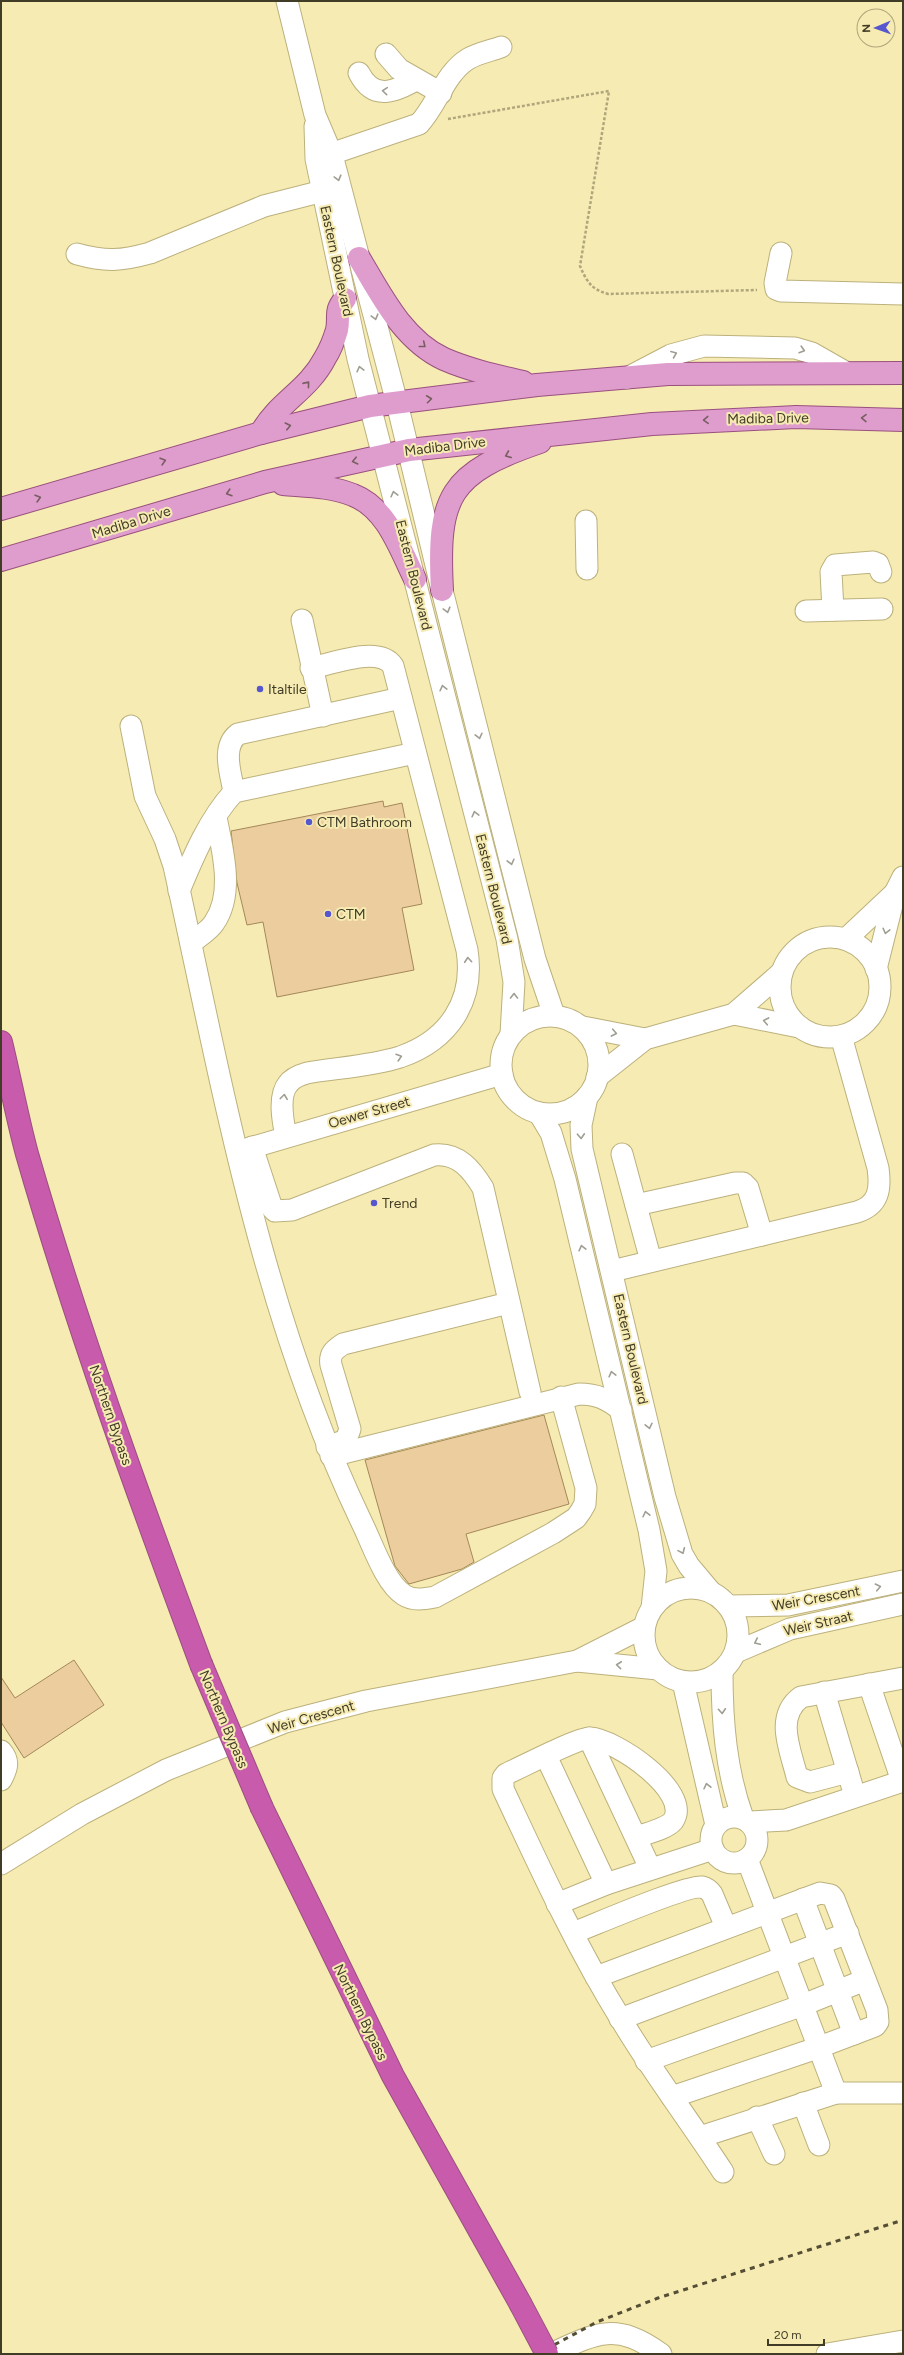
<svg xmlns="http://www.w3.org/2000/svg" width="904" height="2355" font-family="Figtree,sans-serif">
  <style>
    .building { fill: #eccd9d; stroke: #a5885a }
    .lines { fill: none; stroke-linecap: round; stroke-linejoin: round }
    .minor-casing { stroke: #bcb17c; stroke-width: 23 }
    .major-casing { stroke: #99507e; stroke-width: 24 }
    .highway-casing { stroke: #99507e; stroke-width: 24 }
    .path { stroke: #afa67c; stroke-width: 2.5; stroke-dasharray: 3 2; stroke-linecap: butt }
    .minor { stroke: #fff; stroke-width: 21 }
    .major { stroke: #df9dce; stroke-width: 22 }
    .highway { stroke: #c95bad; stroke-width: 22 }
    .rail { stroke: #544e35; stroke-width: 3; stroke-dasharray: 5 5; stroke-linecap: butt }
    .highway-bridge-casing { stroke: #99507e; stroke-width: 24; stroke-linecap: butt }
    .highway-bridge { stroke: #c95bad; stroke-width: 22 }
    .oneway { stroke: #a09e92 }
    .oneway2 { stroke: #785e61 }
    .poi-dot { fill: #5657ce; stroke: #f6ebb3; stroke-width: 1.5 }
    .labels { text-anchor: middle; stroke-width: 4; stroke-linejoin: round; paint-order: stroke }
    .street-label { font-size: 14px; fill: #413c26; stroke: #f6ebb3 }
    .poi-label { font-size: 14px; fill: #413c26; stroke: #f6ebb3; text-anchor: start }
  </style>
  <rect width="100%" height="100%" fill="#f6ebb3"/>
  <g class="building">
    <path d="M383,801L384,807L402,803L422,904L402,908L414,970L277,997L263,922L247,925L237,883L231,831Z"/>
    <path d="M544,1415L569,1504L466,1534L474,1562L462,1569L409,1584L395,1566L365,1460Z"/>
    <path d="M74,1660L104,1705L24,1758L1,1722V1677L15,1698Z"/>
  </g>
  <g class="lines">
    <g class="minor-casing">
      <g id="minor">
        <path d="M287,1L315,115L332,155L397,403L442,590L535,959L554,1015"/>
        <path d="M386,54L399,69L441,93"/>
        <path d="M359,73C374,102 395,91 416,80"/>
        <path d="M315,126L316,159L358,359L507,939L514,982L511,1034"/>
        <path d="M319,158L419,124C437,105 445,73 468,59C478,53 490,51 501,47"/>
        <path d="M781,253L775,283L776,289L781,291L903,294"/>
        <path d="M77,254C106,262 121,261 150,253L264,206L323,191"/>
        <path d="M627,378L671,355L704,346L795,348L812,353L847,373"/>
        <path d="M586,521L587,569"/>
        <path d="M833,610L831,572L835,565L873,562L878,564L881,572"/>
        <path d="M806,611L882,609"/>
        <path d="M302,620L323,716"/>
        <path d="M131,726L145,796L165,839L174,866C223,1089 262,1315 362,1523C372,1543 385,1583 404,1595C413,1601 424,1599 435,1597L553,1533L576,1518L581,1511L585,1504L586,1488L561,1397"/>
        <path d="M234,792C231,774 221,747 238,734L401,698"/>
        <path d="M179,891C193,857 209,819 234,792L415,753"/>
        <circle cx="830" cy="987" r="50"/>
        <path d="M846,939L895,893"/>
        <path d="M191,943C198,937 209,931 214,923C235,893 222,849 216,817"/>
        <path d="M876,969L895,893L903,877"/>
        <path d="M734,1014L799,1027"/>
        <circle cx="550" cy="1065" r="49"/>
        <path d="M583,1027L645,1039"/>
        <path d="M597,1077L645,1039L734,1014L781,973"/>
        <path d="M587,1097L581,1125L582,1149L665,1497L682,1554L689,1566L710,1591"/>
        <path d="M539,1113L551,1133L565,1179L649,1530L656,1571L652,1608"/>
        <path d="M286,1136C283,1122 278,1096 288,1084C292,1078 300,1075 307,1073C336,1068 372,1066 400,1057C449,1040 475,1001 467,950L393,666C379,645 332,664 311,668"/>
        <path d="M252,1147L272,1208L275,1211L292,1210L434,1155C458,1152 472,1170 483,1188L530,1392"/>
        <path d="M240,1151L502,1074"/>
        <path d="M622,1154L651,1261"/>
        <path d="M636,1205L735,1183H743L748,1188L762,1235"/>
        <path d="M612,1271L857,1212C879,1205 881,1189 878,1168L841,1036"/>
        <path d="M327,1447L346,1440L350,1429L331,1365C329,1354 334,1350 343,1344L509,1303"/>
        <path d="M331,1456L579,1394C597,1394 607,1399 621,1410"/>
        <circle cx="691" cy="1635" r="47"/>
        <path d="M729,1606L788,1605L903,1581"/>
        <path d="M736,1652L790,1629L903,1604"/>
        <path d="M577,1661L658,1669"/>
        <path d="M722,1672C722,1722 726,1771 743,1818"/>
        <path d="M683,1682L716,1825"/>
        <path d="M869,1684L902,1781"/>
        <path d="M824,1692L852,1786"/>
        <path d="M589,1738L650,1868"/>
        <path d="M1,1751C10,1761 7,1769 1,1780"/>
        <path d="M546,1756L606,1884"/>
        <path d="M848,1772L810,1782L797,1777C791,1751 774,1717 801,1697L903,1678"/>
        <circle cx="734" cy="1840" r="23"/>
        <path d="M750,1822L786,1820L903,1781"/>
        <path d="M637,1837C647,1833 666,1829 673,1821C693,1792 615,1739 590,1738C577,1738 522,1767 506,1774L503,1778V1789C540,1868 576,1947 622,2021C653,2073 690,2121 723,2172"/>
        <path d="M1,1864L82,1814L166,1770L285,1722L366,1701L577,1661L644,1627"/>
        <path d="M803,1899L854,2034"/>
        <path d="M557,1904L606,1884L713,1849"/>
        <path d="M573,1933C594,1925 686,1885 702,1887C706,1888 709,1890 712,1894L726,1927"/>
        <path d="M596,1977L820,1893L831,1895L834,1899L877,2010L878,2022L875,2026L817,2048L672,2097"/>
        <path d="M620,2019L848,1933"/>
        <path d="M646,2061L803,2005L865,1980"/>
        <path d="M836,2093H903"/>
        <path d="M803,2103L819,2145"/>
        <path d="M757,2117L774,2154"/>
        <path d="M700,2137L836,2093L747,1859"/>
        <path d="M551,2354C597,2332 617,2322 661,2354"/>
        <path d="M827,2354L903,2341"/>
      </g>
    </g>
    <g class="major-casing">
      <g id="major">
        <path d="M359,258C381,295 403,340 444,359C469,370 497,376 523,382"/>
        <path d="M261,433C278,402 308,391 325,358C330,350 334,340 337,330C340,315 334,312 345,299"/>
        <path d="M283,484C306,486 331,486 353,495C387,508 400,549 415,579"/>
        <path d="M1,509L261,433L370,406L537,385L668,374L903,373"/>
        <path d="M1,560L265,482L409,450L652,424L796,417L903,420"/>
        <path d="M442,590C437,496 449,473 540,442"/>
      </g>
    </g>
    <g class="highway-casing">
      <g id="highway">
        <path d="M1,1042C10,1079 17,1117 27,1154C77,1327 138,1495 201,1664"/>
        <path d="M262,1808L393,2076L520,2303"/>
      </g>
    </g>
    <path class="path" d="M448,119L609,91L580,266C587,282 591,289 608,294L757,290"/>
    <use href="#minor" class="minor"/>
    <use href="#major" class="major"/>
    <use href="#highway" class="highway"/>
    <path class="rail" d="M537,2354L597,2322L658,2298L903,2220"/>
    <g class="highway-bridge-casing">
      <g id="highway-bridge">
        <path d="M201,1664L262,1808"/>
        <path d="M520,2303L547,2354"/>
      </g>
    </g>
    <use href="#highway-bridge" class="highway-bridge"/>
  </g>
  <defs><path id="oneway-chevron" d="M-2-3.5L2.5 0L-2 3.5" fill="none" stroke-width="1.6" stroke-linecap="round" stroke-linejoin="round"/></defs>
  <g class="oneway">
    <use href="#oneway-chevron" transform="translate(385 91) rotate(-175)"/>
    <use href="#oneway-chevron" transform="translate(338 178) rotate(75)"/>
    <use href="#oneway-chevron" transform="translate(375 317) rotate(75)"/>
    <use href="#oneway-chevron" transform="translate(802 350) rotate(17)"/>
    <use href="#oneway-chevron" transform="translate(674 354) rotate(-22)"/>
    <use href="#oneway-chevron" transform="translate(360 369) rotate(-104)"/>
    <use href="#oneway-chevron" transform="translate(394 494) rotate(-104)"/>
    <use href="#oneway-chevron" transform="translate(447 610) rotate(75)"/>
    <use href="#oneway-chevron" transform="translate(443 688) rotate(-104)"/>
    <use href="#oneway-chevron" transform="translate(479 736) rotate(76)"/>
    <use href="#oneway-chevron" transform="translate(475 814) rotate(-104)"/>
    <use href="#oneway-chevron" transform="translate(511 862) rotate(76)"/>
    <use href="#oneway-chevron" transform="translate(886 931) rotate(104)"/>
    <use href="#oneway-chevron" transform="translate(468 960) rotate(-95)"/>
    <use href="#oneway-chevron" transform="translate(514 996) rotate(-90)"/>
    <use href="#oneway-chevron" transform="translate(766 1021) rotate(-169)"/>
    <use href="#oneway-chevron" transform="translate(614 1033) rotate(11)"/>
    <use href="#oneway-chevron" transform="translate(399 1057) rotate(-17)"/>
    <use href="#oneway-chevron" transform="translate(284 1097) rotate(-83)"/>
    <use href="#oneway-chevron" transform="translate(581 1136) rotate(87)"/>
    <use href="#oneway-chevron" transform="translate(582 1248) rotate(-104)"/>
    <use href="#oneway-chevron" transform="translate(612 1374) rotate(-104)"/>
    <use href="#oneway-chevron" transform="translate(649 1426) rotate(77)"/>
    <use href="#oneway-chevron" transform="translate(646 1514) rotate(-103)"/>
    <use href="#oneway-chevron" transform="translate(682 1551) rotate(66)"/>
    <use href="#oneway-chevron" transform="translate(878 1587) rotate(-12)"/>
    <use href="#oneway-chevron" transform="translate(757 1642) rotate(155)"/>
    <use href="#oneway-chevron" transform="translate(619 1665) rotate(-174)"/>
    <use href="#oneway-chevron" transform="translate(722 1711) rotate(86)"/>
    <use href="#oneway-chevron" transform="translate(707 1786) rotate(-103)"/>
  </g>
  <g class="oneway2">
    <use href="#oneway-chevron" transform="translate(423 345) rotate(39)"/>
    <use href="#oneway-chevron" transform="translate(307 384) rotate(-51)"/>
    <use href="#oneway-chevron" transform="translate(429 399) rotate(-7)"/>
    <use href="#oneway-chevron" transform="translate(864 418) rotate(-179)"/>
    <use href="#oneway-chevron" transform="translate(706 420) rotate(177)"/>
    <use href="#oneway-chevron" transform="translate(288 426) rotate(-13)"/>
    <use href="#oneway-chevron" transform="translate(508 455) rotate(157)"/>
    <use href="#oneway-chevron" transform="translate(163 461) rotate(-16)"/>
    <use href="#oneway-chevron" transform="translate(355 461) rotate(167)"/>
    <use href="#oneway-chevron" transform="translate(229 493) rotate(163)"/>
    <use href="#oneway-chevron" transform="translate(38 498) rotate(-16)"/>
  </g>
  <g class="poi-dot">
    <circle cx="260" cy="689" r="4"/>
    <circle cx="309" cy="822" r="4"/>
    <circle cx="328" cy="914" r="4"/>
    <circle cx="374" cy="1203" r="4"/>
  </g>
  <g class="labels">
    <g class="street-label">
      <text transform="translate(337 261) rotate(78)" y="5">Eastern Boulevard</text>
      <text transform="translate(768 418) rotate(-1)" y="5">Madiba Drive</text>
      <text transform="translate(445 446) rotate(-7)" y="5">Madiba Drive</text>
      <text transform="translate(131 522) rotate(-17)" y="5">Madiba Drive</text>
      <text transform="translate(414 575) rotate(76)" y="5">Eastern Boulevard</text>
      <text transform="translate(494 889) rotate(76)" y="5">Eastern Boulevard</text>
      <text transform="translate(369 1112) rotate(-16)" y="5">Oewer Street</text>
      <text transform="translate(631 1349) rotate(77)" y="5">Eastern Boulevard</text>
      <text transform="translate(111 1415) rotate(71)" y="5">Northern Bypass</text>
      <text transform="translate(816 1598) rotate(-10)" y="5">Weir Crescent</text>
      <text transform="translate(818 1623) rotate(-13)" y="5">Weir Straat</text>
      <text transform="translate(311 1717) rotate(-16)" y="5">Weir Crescent</text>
      <text transform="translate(224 1719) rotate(67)" y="5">Northern Bypass</text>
      <text transform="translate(361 2012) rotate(64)" y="5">Northern Bypass</text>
    </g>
    <g class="poi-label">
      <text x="268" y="694">Italtile</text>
      <text x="317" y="827">CTM Bathroom</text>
      <text x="336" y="919">CTM</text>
      <text x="382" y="1208">Trend</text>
    </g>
  </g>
  <rect width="904" height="2355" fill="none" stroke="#413c26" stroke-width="4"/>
  <g transform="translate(876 28) rotate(268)"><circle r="19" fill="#f6ebb3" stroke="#aea57b"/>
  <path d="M0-3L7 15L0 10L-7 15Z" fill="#5657ce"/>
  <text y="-6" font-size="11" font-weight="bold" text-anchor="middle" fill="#413c26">N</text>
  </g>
  <path d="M768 2339v6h56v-6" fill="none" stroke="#413c26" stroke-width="2"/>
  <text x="774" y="2339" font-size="12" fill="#413c26" stroke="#f6ebb3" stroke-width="3" paint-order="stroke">20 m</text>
</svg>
